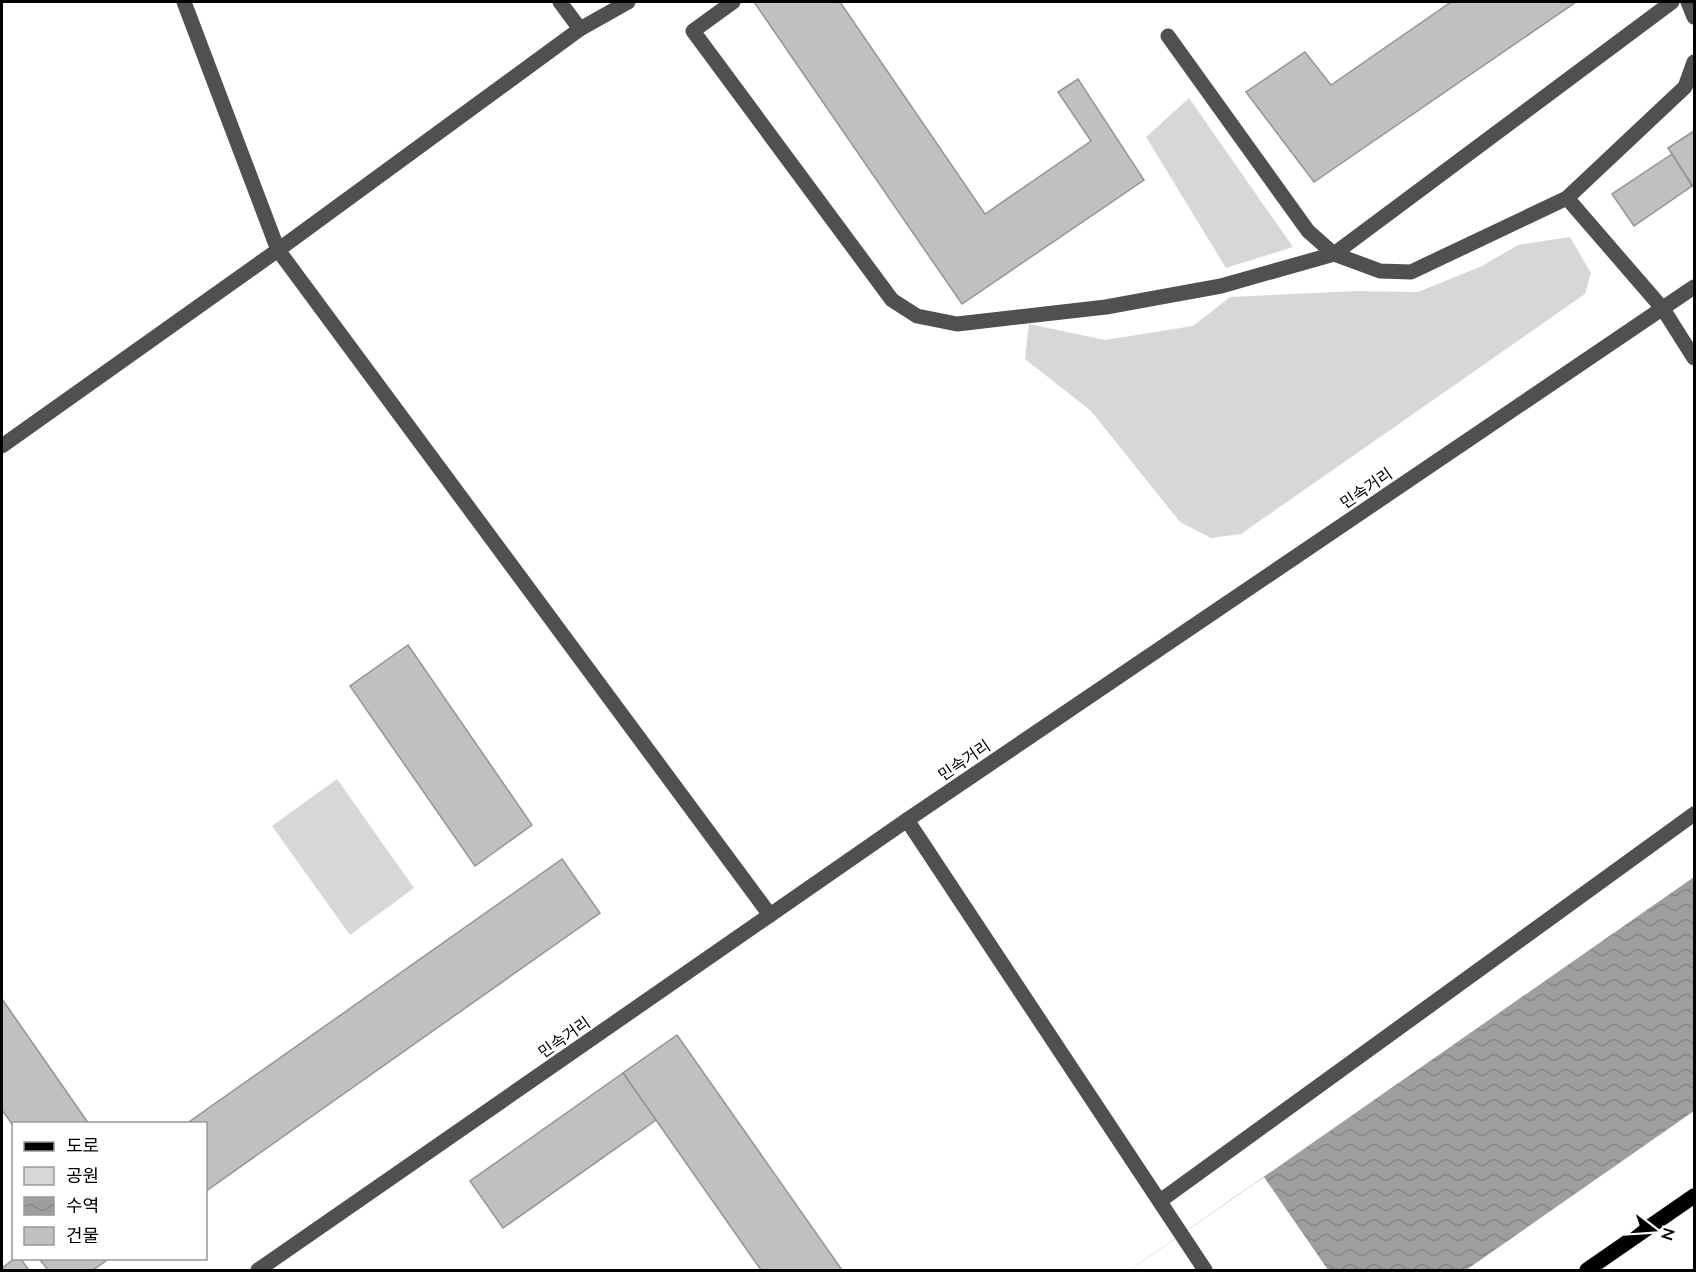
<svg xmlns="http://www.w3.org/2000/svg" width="1696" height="1272" font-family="Mulish,'Noto Sans KR',sans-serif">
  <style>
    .green { fill: #d7d7d7 }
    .water { fill: url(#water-waves) }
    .pier { fill: #fff }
    .building { fill: #c0c0c0; stroke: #949494; stroke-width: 1.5 }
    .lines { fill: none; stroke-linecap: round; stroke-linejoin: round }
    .major-casing { stroke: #dbdbdb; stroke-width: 16 }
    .minor { stroke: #505050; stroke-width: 15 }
    .major { stroke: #000; stroke-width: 15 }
    .labels { text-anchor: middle; stroke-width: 4.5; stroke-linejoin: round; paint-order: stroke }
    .street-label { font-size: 16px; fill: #000; stroke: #fff }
  </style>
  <defs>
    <pattern id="water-waves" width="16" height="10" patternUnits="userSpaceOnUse" patternTransform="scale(1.5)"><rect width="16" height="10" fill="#9e9e9e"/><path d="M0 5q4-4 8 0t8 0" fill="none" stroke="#868686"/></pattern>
  </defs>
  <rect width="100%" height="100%" fill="#fff"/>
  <g class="green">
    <path d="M1189,98L1293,247L1226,268L1146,137Z"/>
    <path d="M1570,237L1591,273L1585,294L1241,534L1211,538L1180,522L1091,411L1025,359L1029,324L1105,340L1193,326L1230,297L1356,291L1418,292L1482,266L1518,245Z"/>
    <path d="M337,779L414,888L350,935L272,826Z"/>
  </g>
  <path class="water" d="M1694,877V1111L1466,1270H1130Z"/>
  <path class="pier" d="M1264,1177L1328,1270H1130Z"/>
  <g class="building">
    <path d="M754,2H840L985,214L1091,141L1058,92L1078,79L1144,180L962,304Z"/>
    <path d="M1451,2H1576L1314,182L1246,92L1305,52L1331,85Z"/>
    <path d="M1694,131V188L1668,148Z"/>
    <path d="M1672,154L1692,186L1634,226L1612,194Z"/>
    <path d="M408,645L532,825L475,866L350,686Z"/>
    <path d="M562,859L600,913L206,1191V1124H186Z"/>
    <path d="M2,999L89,1124H14V1127L2,1110Z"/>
    <path d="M677,1035L842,1270H761L623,1073Z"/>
    <path d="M623,1073L656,1120L503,1228L470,1181Z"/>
    <path d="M15,1258H20L29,1270H2V1268Z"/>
    <path d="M43,1258H110L93,1270H48L40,1260Z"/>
  </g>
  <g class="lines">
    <g class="major-casing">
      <path id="major" d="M1587,1270L1694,1196"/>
    </g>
    <g class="minor">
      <path d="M184,2L278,250L770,915"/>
      <path d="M560,2L580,29"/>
      <path d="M733,2L693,31L892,300L917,316L957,324L1106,307L1221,286L1334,254L1672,2"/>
      <path d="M1688,2L1694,17"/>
      <path d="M1168,36L1308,231L1334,254L1380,271L1411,272L1567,198L1685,87L1694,62"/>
      <path d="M1567,198L1663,309L1694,358"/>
      <path d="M2,446L278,250L580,29L628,2"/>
      <path d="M907,820L1205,1270"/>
      <path d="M1160,1201L1694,814"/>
      <path d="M258,1270L907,820L1694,287"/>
    </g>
    <use href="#major" class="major"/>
  </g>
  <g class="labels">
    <g class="street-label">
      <text transform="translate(1366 488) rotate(-34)" y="6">민속거리</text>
      <text transform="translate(964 760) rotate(-34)" y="6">민속거리</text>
      <text transform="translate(564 1037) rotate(-35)" y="6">민속거리</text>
    </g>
  </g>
  <rect width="1696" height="1272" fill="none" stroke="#000000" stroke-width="6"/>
  <rect x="12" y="1122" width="195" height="138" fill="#ffffff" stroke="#999999" stroke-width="1.5"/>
  <rect x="24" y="1142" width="30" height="9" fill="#000000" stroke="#999999" stroke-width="1.5"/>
  <text x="66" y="1152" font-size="18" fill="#000000">도로</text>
  <rect x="24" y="1167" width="30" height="18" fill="#d7d7d7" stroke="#999999" stroke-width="1.5"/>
  <text x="66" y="1182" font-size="18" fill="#000000">공원</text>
  <rect x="24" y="1197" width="30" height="18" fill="url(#water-waves)" stroke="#999999" stroke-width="1.5"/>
  <text x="66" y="1212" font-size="18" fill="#000000">수역</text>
  <rect x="24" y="1227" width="30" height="18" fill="#c0c0c0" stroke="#999999" stroke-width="1.5"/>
  <text x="66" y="1242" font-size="18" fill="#000000">건물</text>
  <g transform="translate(1654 1230) rotate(107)" stroke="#ffffff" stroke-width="4.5" paint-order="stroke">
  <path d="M0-4.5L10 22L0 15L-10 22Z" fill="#000000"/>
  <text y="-9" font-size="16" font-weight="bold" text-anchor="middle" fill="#000000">N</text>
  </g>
</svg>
